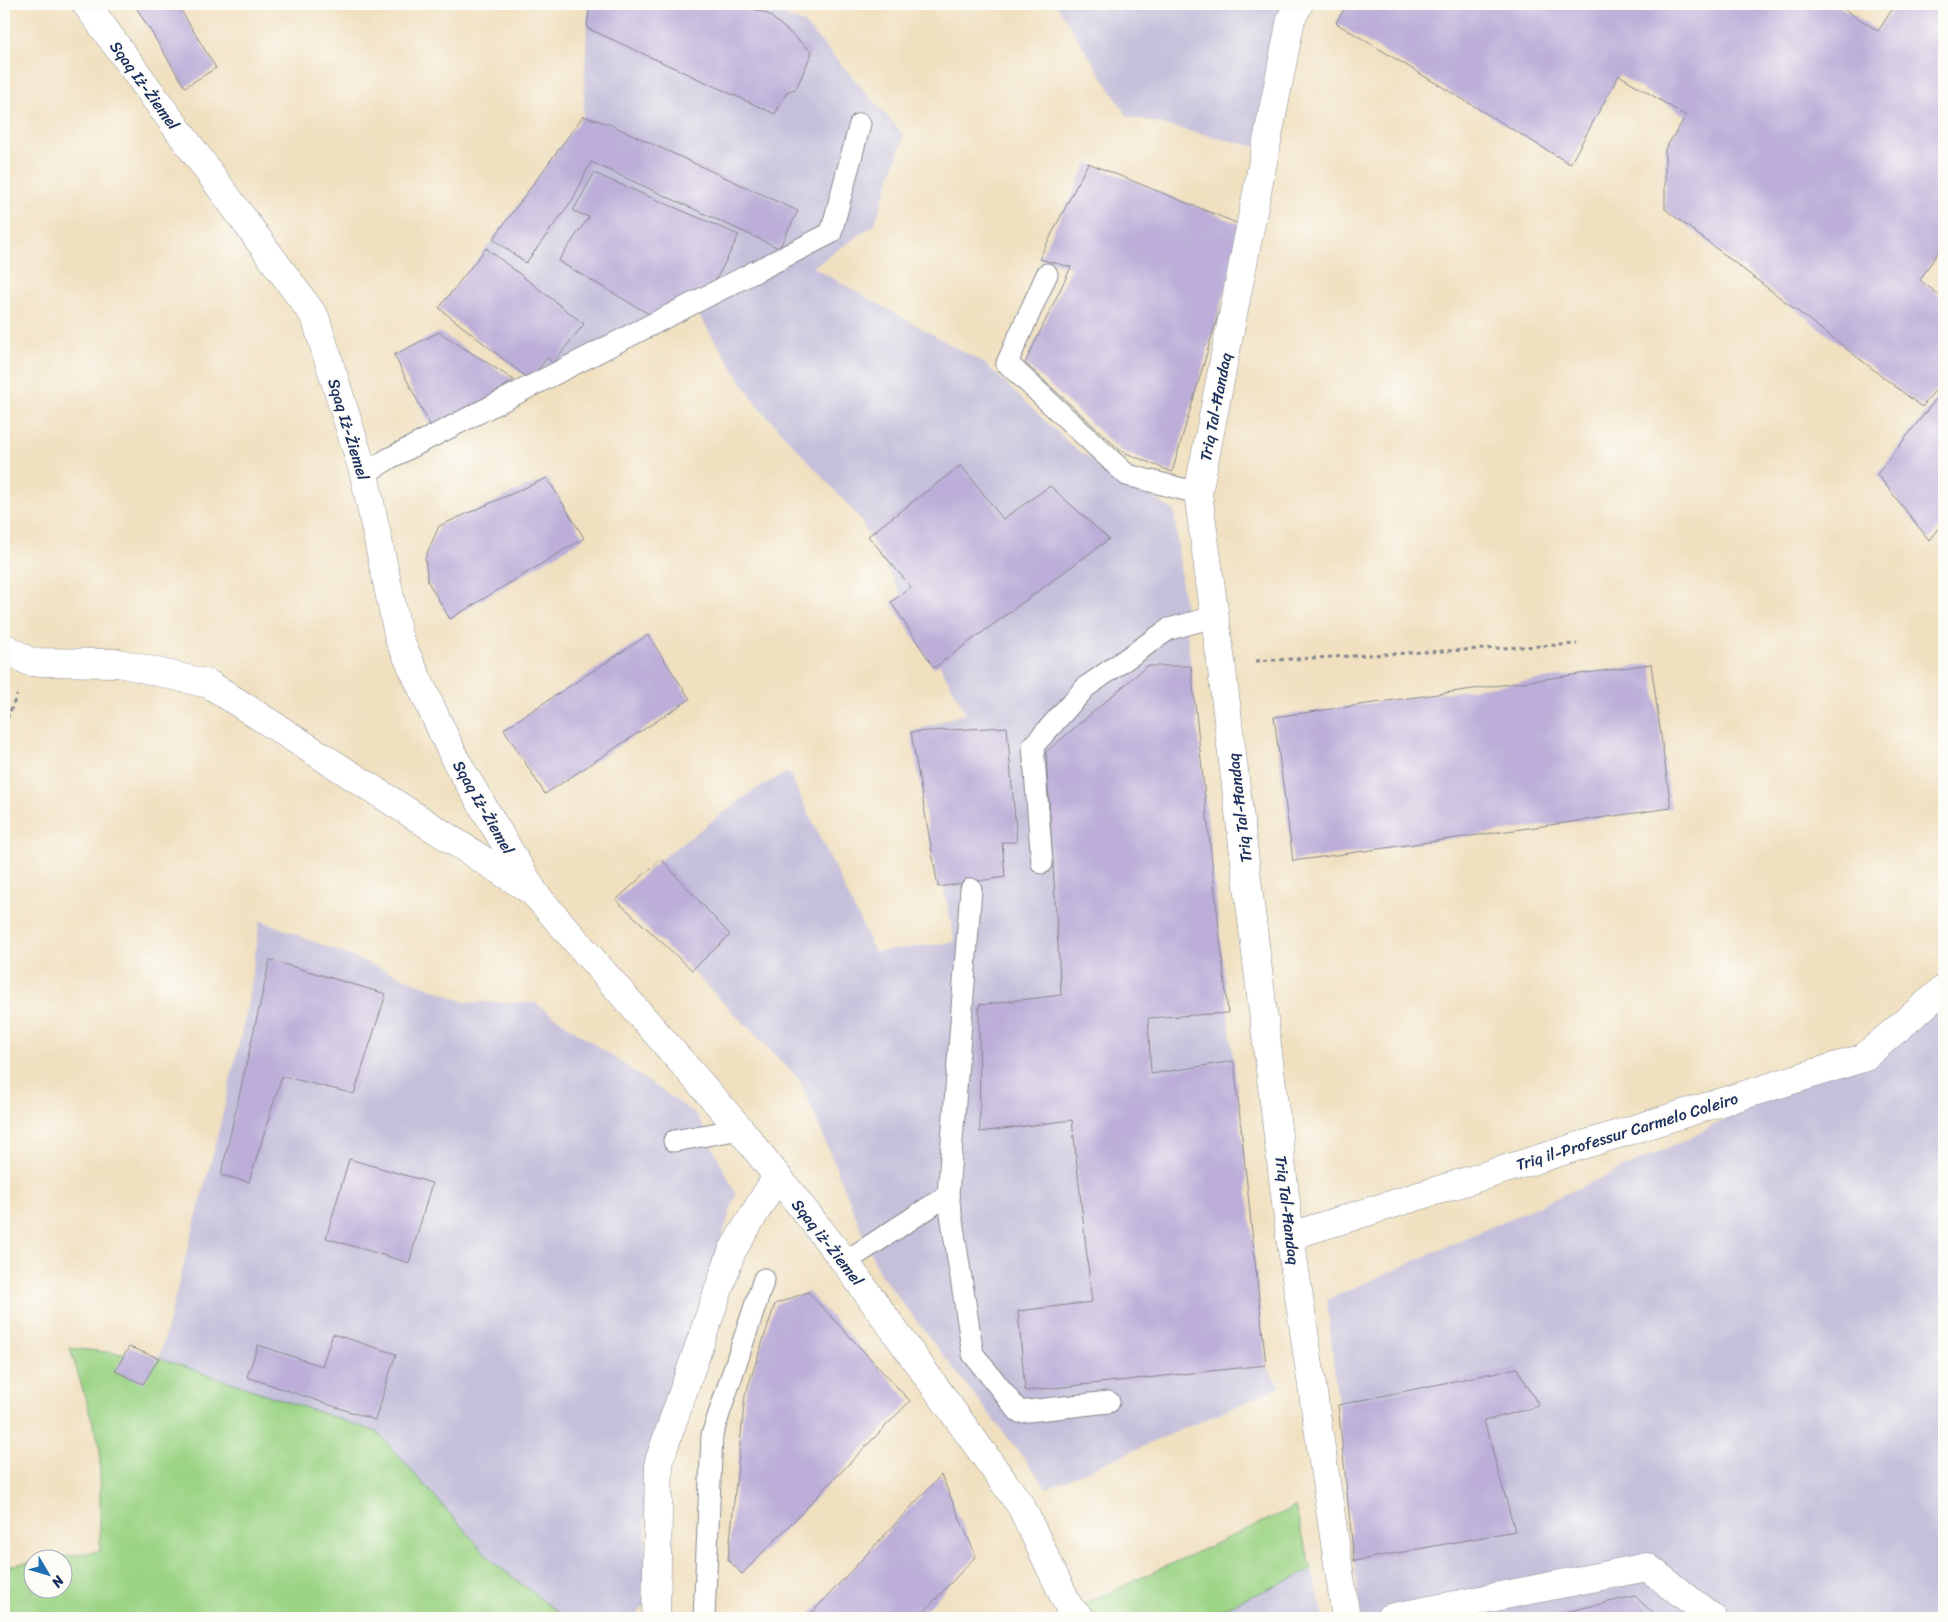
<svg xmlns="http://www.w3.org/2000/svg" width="1948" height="1622" font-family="Sriracha,sans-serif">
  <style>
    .industrial { fill: #c5c0da }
    .green { fill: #9cd485; stroke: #5c8272 }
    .building { fill: #bcaed8 }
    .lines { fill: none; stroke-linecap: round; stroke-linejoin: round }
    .service-casing { stroke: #86888f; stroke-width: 23 }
    .minor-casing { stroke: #86888f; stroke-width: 29 }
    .path { stroke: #86888f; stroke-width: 3; stroke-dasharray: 4 4; stroke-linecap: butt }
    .service { stroke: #fff; stroke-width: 21 }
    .minor { stroke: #fff; stroke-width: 28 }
    .labels { text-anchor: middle; stroke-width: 4; stroke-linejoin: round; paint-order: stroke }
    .street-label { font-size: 16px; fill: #1b2f5e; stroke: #fdfcf7 }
  </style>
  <rect width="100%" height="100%" fill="#fdfcf7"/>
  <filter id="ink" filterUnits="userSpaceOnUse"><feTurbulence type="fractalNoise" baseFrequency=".02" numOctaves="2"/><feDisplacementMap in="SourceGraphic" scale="10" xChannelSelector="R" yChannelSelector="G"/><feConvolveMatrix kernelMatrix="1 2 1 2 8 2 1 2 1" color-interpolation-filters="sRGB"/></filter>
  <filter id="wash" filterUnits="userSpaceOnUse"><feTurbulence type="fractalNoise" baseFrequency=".0096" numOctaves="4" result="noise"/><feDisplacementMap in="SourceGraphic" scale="20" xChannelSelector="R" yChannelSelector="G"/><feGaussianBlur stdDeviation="1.12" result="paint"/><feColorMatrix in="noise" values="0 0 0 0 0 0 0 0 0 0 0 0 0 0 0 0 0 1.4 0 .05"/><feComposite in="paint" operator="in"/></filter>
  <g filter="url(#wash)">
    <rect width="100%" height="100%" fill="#f0e0c0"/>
    <g class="industrial">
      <path d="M588,4H752L804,23L904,135L875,224L813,267L985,364L1073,447L1174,511L1266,1365L1280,1387L1047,1488L879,1273L800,1080L692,971L616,900L661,859L754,790L786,773L790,775L875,952L955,942L911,732L966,713L858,516L756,404L698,314L680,307L530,380L439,308L493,239L583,116Z"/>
      <path d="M1056,4H1286L1274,25L1256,147L1127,116Z"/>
      <path d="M260,920L465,1002L535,1003L697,1115L736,1194L644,1473L648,1600L635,1618H566L494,1563L159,1358L216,1142L246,1013Z"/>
      <path d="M1944,1000V1618H1361L1354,1561L1327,1300L1688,1139Z"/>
      <path d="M1312,1570L1324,1618H1201Z"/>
    </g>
    <g class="green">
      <path d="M70,1348L159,1358L377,1432L494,1563L566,1618H4V1566L32,1562V1590H62V1560L49,1559L100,1551V1446Z"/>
      <path d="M1295,1507L1312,1570L1201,1618H1097L1084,1604Z"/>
    </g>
    <g id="blocks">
      <g class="building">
        <path d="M134,4H177L216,68L185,87Z"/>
        <path d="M590,4H740L768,14L812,52L796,89L788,91L775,114L587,28Z"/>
        <path d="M1347,4H1836L1878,31L1896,4H1944V243L1920,280L1944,299V379L1922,407L1665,209V149L1686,116L1619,75L1570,164L1336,23Z"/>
        <path d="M583,116L609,124L798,211L779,248L591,162L573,199L526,263L493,239Z"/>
        <path d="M1088,163L1244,226L1172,472L1121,451L1025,363L1071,267L1039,259Z"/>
        <path d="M594,173L739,235L716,280L649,314L558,261L589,217L573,211Z"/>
        <path d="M486,248L584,324L553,363L547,358L530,380L439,308Z"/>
        <path d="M439,332L514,380L503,387L506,394L432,429L394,355Z"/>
        <path d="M1944,389V521L1929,540L1877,474Z"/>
        <path d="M961,465L1003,519L1050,486L1109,539L934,668L891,602L911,587L868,536Z"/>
        <path d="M547,478L584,538L450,619L428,582L425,558L439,526Z"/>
        <path d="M648,635L690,699L545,794L504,729Z"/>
        <path d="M1651,664L1671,808L1293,861L1274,717Z"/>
        <path d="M1147,666H1191L1228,1013L1148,1018L1151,1074L1234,1061L1266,1365L1025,1391L1018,1311L1092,1302L1072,1120L980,1132L979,1005L1061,995L1046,752Z"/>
        <path d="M1007,727L1017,842H1002L1005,877L938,887L911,732Z"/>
        <path d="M661,859L730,935L692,970L616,900Z"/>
        <path d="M270,960L386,994L354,1094L282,1076L249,1182L221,1175Z"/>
        <path d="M349,1159L432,1183L409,1263L326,1238Z"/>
        <path d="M808,1292L910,1401L742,1574L728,1560L745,1396L775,1304Z"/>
        <path d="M333,1334L396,1354L375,1420L247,1377L258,1345L322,1366Z"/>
        <path d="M129,1347L159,1358L143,1384L115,1371Z"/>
        <path d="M1517,1368L1539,1406L1484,1421L1515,1531L1354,1561L1338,1405Z"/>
        <path d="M941,1475L976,1556L918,1618H807Z"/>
        <path d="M1635,1596L1658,1618H1544V1617Z"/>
      </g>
    </g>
  </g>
  <g filter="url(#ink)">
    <use href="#blocks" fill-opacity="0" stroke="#86888f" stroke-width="1"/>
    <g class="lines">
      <g class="service-casing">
        <g id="service">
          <path d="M1047,274L1007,363L1127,475L1198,493"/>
          <path d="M364,474L390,458L831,233L860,124"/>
          <path d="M1042,863L1033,746L1086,687L1169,629L1214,617"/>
          <path d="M674,1141L740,1129"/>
          <path d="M948,1195L973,1354L1019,1412L1109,1402"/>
          <path d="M845,1262L948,1195L971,889"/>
          <path d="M704,1618L712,1435L764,1279"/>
        </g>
      </g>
      <g class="minor-casing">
        <g id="minor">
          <path d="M86,4L315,317L364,474L399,639L456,761L535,894L740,1129L845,1262L1021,1506L1070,1609L1080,1618"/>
          <path d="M1299,4L1291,19L1198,493L1221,662L1290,1236L1346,1618"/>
          <path d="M4,647L30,662L119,663L209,684L530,890"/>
          <path d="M1290,1236L1863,1058L1944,989"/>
          <path d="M656,1618L659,1461L732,1251L777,1176"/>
          <path d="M1389,1618L1647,1567L1713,1618"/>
        </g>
      </g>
      <g class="path">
        <path d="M1256,661L1577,644"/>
        <path d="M4,726L17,695"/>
      </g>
      <use href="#service" class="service"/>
      <use href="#minor" class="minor"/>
    </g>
  </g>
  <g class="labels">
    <g class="street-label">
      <text transform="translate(145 85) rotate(54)" y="6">Sqaq Iż-Żiemel</text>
      <text transform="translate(1215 407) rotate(-79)" y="6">Triq Tal-Ħandaq</text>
      <text transform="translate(349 429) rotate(73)" y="6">Sqaq Iż-Żiemel</text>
      <text transform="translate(484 807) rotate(60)" y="6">Sqaq Iż-Żiemel</text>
      <text transform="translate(1239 808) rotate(-97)" y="6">Triq Tal-Ħandaq</text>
      <text transform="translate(1627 1131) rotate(-17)" y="6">Triq il-Professur Carmelo Coleiro</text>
      <text transform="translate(1288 1210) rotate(83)" y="6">Triq Tal-Ħandaq</text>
      <text transform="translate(828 1242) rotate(52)" y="6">Sqaq iż-Żiemel</text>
    </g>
  </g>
  <rect width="1948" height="1622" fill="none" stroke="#fdfcf7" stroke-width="20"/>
  <g transform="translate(48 1574) rotate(128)"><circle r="24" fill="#fdfcf7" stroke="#a3aaba"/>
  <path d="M0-4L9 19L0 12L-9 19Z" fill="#1f6fb2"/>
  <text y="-8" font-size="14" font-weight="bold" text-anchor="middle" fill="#1b2f5e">N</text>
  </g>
</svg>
